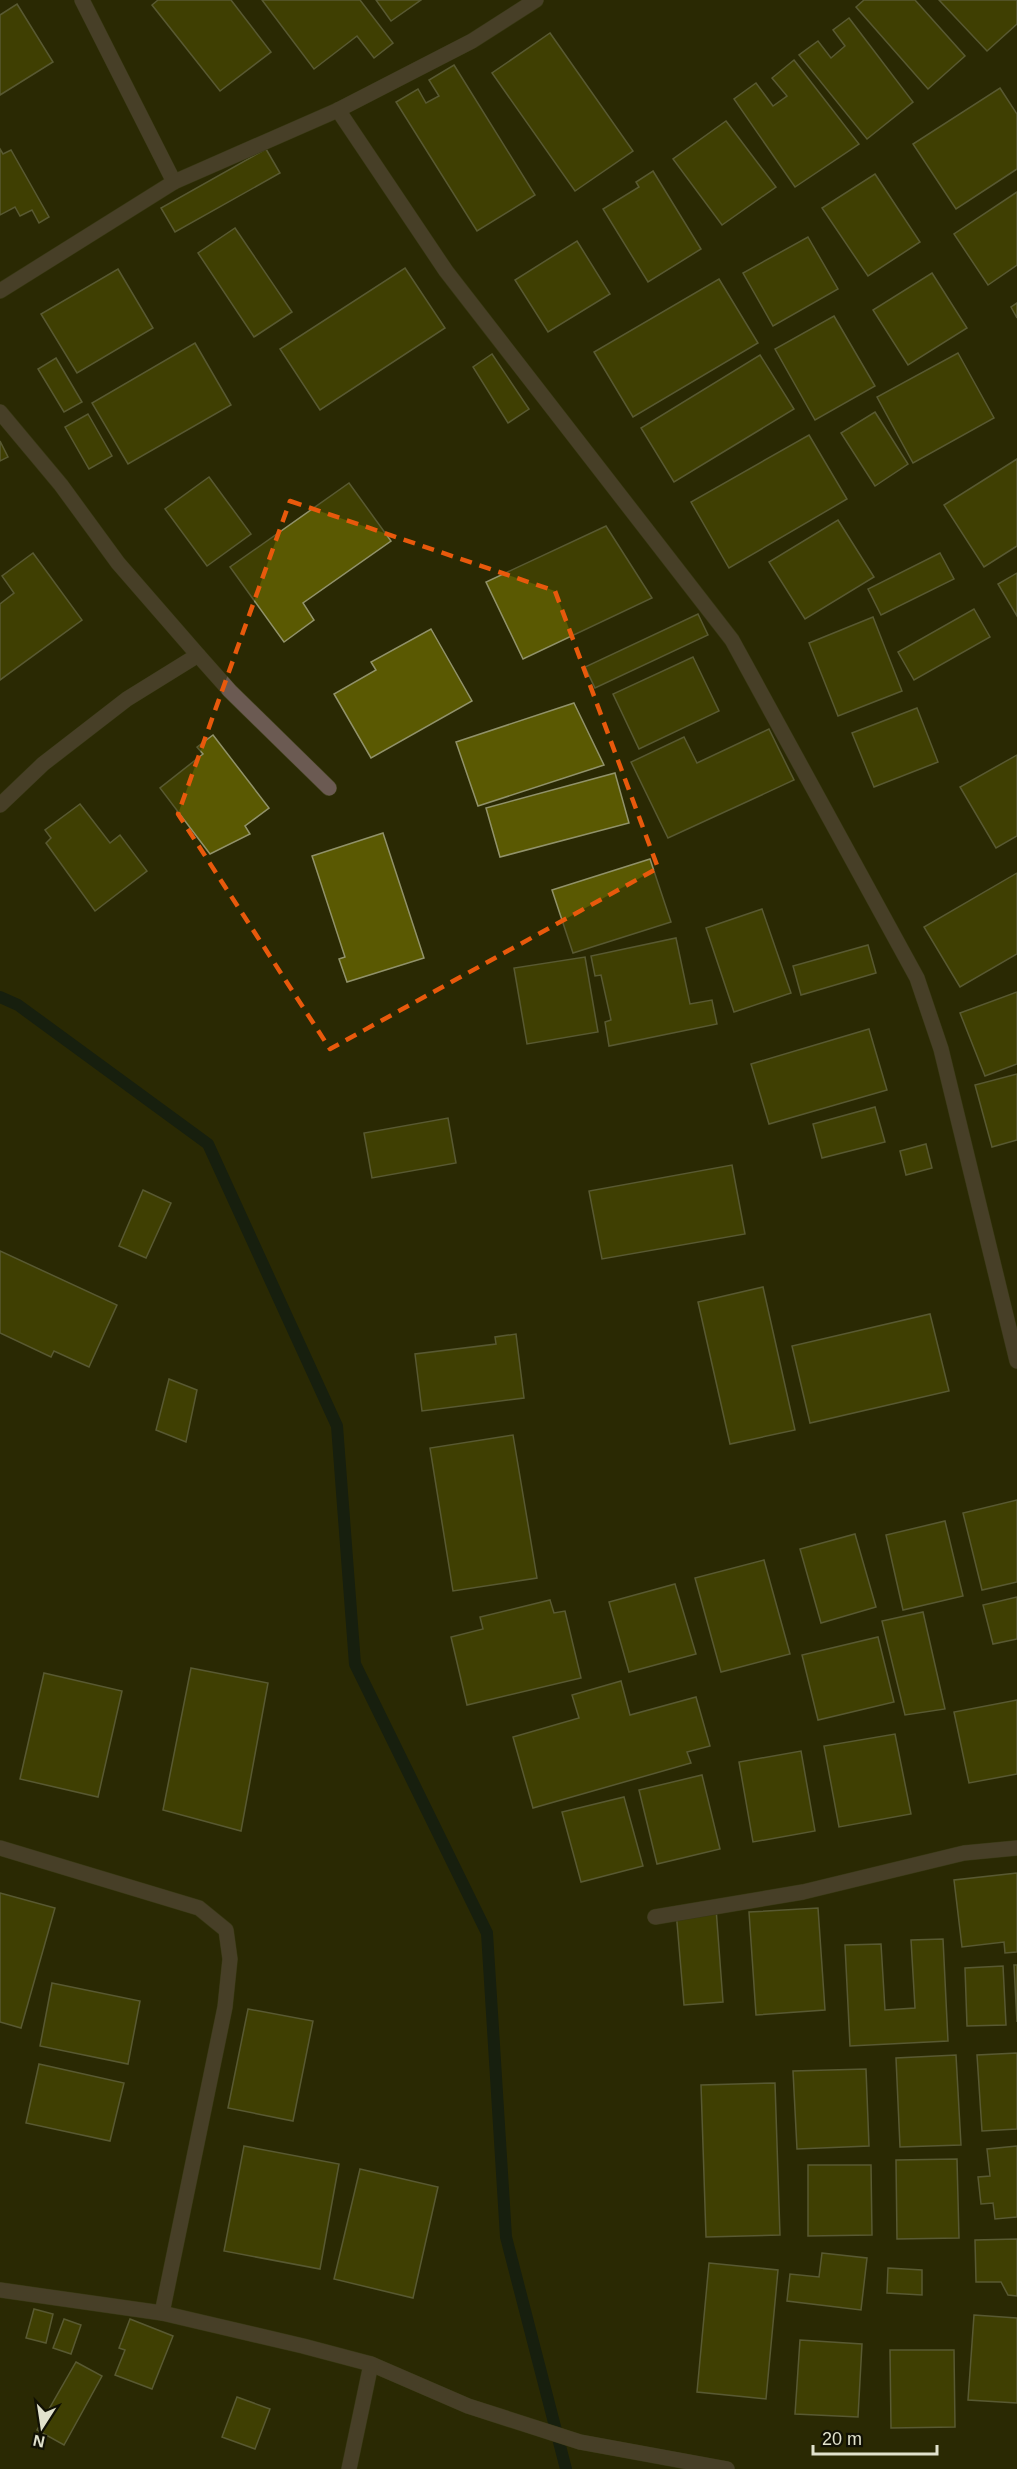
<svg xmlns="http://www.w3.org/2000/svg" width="1017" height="2469" font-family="Helvetica,sans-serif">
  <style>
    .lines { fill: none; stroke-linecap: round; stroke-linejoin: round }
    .stream { stroke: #01121b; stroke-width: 12 }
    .building { fill: #5a5902; stroke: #91926a; stroke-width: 1.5 }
    .minor-casing { stroke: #474723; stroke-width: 16 }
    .minor { stroke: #6b5a52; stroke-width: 15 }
    .marked { fill: none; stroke: #e8590c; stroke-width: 4.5; stroke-dasharray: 12 8; stroke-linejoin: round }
  </style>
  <rect width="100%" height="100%" fill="#2a2903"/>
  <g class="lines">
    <path class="stream" d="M0,997L18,1005L208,1144L337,1426L355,1664L487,1933L506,2237L566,2469"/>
  </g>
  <g class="building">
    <path d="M158,0H231L271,52L220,91L152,5Z"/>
    <path d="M262,0H360L393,43L374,58L357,36L314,69Z"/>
    <path d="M376,0H421L391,21Z"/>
    <path d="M864,0H915L965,56L928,89L856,7Z"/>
    <path d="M939,0H1017V24L987,51Z"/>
    <path d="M17,4L53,62L0,95V15Z"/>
    <path d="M849,18L913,102L867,139L799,55L818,41L831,58L845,46L833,30Z"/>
    <path d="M550,33L633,151L575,191L492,73Z"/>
    <path d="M794,60L859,144L795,187L734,99L756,83L773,106L787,96L772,78Z"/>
    <path d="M454,65L535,195L477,231L396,102L418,89L426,103L439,96L429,80Z"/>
    <path d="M1000,88L1017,114V169L956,209L913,144Z"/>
    <path d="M726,121L776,187L722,225L673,159Z"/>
    <path d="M0,149L3,154L11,150L49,217L39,223L32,210L20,216L15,207L0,215Z"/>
    <path d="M266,149L280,173L175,232L161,208Z"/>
    <path d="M653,171L701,249L648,282L603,209L639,187L636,182Z"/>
    <path d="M875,174L920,242L868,276L822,208Z"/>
    <path d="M1017,192V265L988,285L954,234Z"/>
    <path d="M235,228L292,312L254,337L198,253Z"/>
    <path d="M808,237L838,289L773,326L743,273Z"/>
    <path d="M577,241L610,294L548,332L515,280Z"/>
    <path d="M405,268L445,328L320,410L280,349Z"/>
    <path d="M118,269L153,328L77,373L41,314Z"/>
    <path d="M932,273L967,328L908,365L873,310Z"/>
    <path d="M719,279L758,343L633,417L594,352Z"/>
    <path d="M1017,303V318L1011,307Z"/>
    <path d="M834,316L875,386L815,420L775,349Z"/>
    <path d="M195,343L231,405L128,464L92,403Z"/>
    <path d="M958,353L994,418L913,463L877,397Z"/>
    <path d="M492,354L529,409L508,423L473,367Z"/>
    <path d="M760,355L794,409L674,482L641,428Z"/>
    <path d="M56,358L82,402L64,412L38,369Z"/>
    <path d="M875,412L908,464L875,486L841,433Z"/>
    <path d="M88,414L112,456L89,469L65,427Z"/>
    <path d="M809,435L847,499L729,568L691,502Z"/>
    <path d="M0,441L8,457L0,461Z"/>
    <path d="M1017,459V546L984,567L944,505Z"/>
    <path d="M209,477L251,534L207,566L165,509Z"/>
    <path d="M349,483L391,541L303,603L314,620L284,642L230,567Z"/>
    <path d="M838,520L874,577L805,619L769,562Z"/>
    <path d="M606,526L652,598L523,659L486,582Z"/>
    <path d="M33,553L82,620L0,680V604L14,593L2,576Z"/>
    <path d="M940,553L954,579L881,615L868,589Z"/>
    <path d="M1017,573V616L998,584Z"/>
    <path d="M974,609L990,637L914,680L898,652Z"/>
    <path d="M698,614L708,635L595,688L585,667Z"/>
    <path d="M873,617L902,691L838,716L809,643Z"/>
    <path d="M431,629L472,701L371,758L334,694L376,670L371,662Z"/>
    <path d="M693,657L719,711L639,749L613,694Z"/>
    <path d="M574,703L604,765L478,806L456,742Z"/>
    <path d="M917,708L938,762L874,787L852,733Z"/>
    <path d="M769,729L794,780L668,838L631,762L684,737L697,763Z"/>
    <path d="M213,735L269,808L245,826L250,834L210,854L160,788L203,754L197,747Z"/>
    <path d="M1017,755V836L996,848L960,787Z"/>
    <path d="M615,773L629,823L500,857L486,808Z"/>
    <path d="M80,804L110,843L120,835L147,871L95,911L46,843L51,838L45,830Z"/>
    <path d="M383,833L424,958L347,982L339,959L345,957L312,856Z"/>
    <path d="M650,859L671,922L573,953L552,890Z"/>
    <path d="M1017,873V954L960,987L924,927Z"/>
    <path d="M762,909L791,993L734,1012L706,928Z"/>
    <path d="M676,938L690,1004L712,1000L717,1024L609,1046L605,1022L611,1020L601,975L595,976L591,956Z"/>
    <path d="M868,945L876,973L801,995L793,966Z"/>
    <path d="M585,957L598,1032L527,1044L514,968Z"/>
    <path d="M1017,992V1064L985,1076L960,1013Z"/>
    <path d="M869,1029L887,1090L769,1124L751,1064Z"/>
    <path d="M1017,1074V1140L992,1147L975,1085Z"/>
    <path d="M875,1107L885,1142L822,1158L813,1124Z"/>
    <path d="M448,1118L456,1163L372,1178L364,1133Z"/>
    <path d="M926,1144L932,1168L906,1175L900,1151Z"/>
    <path d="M732,1165L745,1234L602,1259L589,1191Z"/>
    <path d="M143,1190L171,1203L146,1258L119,1246Z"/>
    <path d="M0,1251L117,1305L89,1367L54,1351L51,1357L0,1333Z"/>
    <path d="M763,1287L795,1430L730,1444L698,1302Z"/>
    <path d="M930,1314L949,1391L810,1423L792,1346Z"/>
    <path d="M516,1334L524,1398L422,1411L415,1354L496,1344L495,1337Z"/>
    <path d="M169,1379L197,1390L186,1442L156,1430Z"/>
    <path d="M513,1435L537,1578L453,1591L430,1448Z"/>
    <path d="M1017,1500V1582L982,1590L963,1513Z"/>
    <path d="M945,1521L963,1596L903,1610L886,1535Z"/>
    <path d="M855,1534L876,1607L821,1623L800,1549Z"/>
    <path d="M764,1560L790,1654L721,1672L695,1578Z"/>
    <path d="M675,1584L696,1654L629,1672L609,1602Z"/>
    <path d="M1017,1597V1639L993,1644L983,1605Z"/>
    <path d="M550,1600L554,1613L565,1611L581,1678L467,1705L451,1637L483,1629L480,1617Z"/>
    <path d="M923,1612L945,1709L905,1715L882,1621Z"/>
    <path d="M878,1637L894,1702L818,1720L802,1655Z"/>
    <path d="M191,1668L268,1683L241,1831L163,1810Z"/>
    <path d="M44,1673L122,1691L98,1797L20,1779Z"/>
    <path d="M621,1681L630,1715L696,1697L710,1746L687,1752L691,1763L533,1808L513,1737L579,1718L572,1695Z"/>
    <path d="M1017,1700V1774L969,1783L954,1712Z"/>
    <path d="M895,1734L911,1814L839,1827L824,1746Z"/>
    <path d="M801,1751L815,1831L753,1842L739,1762Z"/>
    <path d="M702,1775L720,1849L657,1864L639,1790Z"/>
    <path d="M624,1797L643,1866L581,1882L562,1812Z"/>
    <path d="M1017,1873V1952L1005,1953L1004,1942L962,1947L954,1880Z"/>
    <path d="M0,1893L55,1908L21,2028L0,2022Z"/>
    <path d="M716,1908L723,2002L684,2005L676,1911Z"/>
    <path d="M818,1908L825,2010L756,2015L749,1912Z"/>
    <path d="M943,1939L948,2041L850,2046L845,1945L881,1944L885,2010L915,2008L911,1940Z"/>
    <path d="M1014,1965H1017V2022Z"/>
    <path d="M1003,1966L1006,2025L967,2026L965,1968Z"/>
    <path d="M52,1983L140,2001L128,2064L40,2046Z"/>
    <path d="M248,2009L313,2021L293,2121L228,2108Z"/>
    <path d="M1017,2053V2129L982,2131L977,2055Z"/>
    <path d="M956,2055L961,2145L900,2147L896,2058Z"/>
    <path d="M39,2064L124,2083L110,2141L26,2123Z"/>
    <path d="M866,2069L869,2146L797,2149L793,2071Z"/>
    <path d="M775,2083L780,2235L706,2237L701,2085Z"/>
    <path d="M244,2146L339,2164L320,2269L224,2251Z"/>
    <path d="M1017,2146V2217L995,2219L993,2203L981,2204L978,2177L990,2176L987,2149Z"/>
    <path d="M957,2159L959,2238L897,2239L896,2160Z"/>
    <path d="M808,2165H871L872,2235L808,2236Z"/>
    <path d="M360,2169L438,2187L413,2298L334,2279Z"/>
    <path d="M1017,2239V2296L1008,2295L1001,2282H976L975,2240Z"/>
    <path d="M822,2253L867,2258L861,2310L787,2301L790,2274L819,2277Z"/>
    <path d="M709,2263L778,2270L766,2399L697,2392Z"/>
    <path d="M888,2268L922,2270V2295L887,2293Z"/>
    <path d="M34,2309L53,2314L46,2343L26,2338Z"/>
    <path d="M974,2315L1017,2318V2403L968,2400Z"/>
    <path d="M64,2319L81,2325L71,2354L53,2348Z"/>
    <path d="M130,2319L173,2336L152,2389L115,2375L125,2350L119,2348Z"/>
    <path d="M800,2340L862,2344L858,2417L795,2414Z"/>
    <path d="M890,2350H954L955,2427L891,2428Z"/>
    <path d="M76,2362L102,2376L64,2445L37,2430Z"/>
    <path d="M237,2397L270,2409L255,2449L222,2437Z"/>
  </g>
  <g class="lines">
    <g class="minor-casing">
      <g id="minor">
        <path d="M82,0L174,182"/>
        <path d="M338,110L446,271L732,640L917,978L941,1049L1017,1361"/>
        <path d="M0,291L174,182L338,110L472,41L536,0"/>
        <path d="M0,412L61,485L118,563L198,655L230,691L329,788"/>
        <path d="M0,805L43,764L127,699L198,655"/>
        <path d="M0,1848L199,1908L226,1930L230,1959L225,2007L162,2313"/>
        <path d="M655,1917L803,1892L964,1853L1017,1848"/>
        <path d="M0,2290L162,2313L303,2346L371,2364L468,2406L580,2442L727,2469"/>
        <path d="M349,2469L371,2364"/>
      </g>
    </g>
    <use href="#minor" class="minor"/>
  </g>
  <path d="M0 0H1017V2469H0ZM290,501L555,591L658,868L330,1049L178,814Z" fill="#2a2903" fill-opacity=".55" fill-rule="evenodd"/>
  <path class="marked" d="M290,501L555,591L658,868L330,1049L178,814Z"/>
  <g transform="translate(42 2427) rotate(192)" stroke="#111104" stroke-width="4.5" paint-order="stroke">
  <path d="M0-4.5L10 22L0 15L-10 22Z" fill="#e1e2cd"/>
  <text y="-9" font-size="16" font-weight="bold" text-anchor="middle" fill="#e1e2cd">N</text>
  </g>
  <path d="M813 2445v9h124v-9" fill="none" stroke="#e1e2cd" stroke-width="3"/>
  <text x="822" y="2445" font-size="18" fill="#e1e2cd" stroke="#111104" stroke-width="4.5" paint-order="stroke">20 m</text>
</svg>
